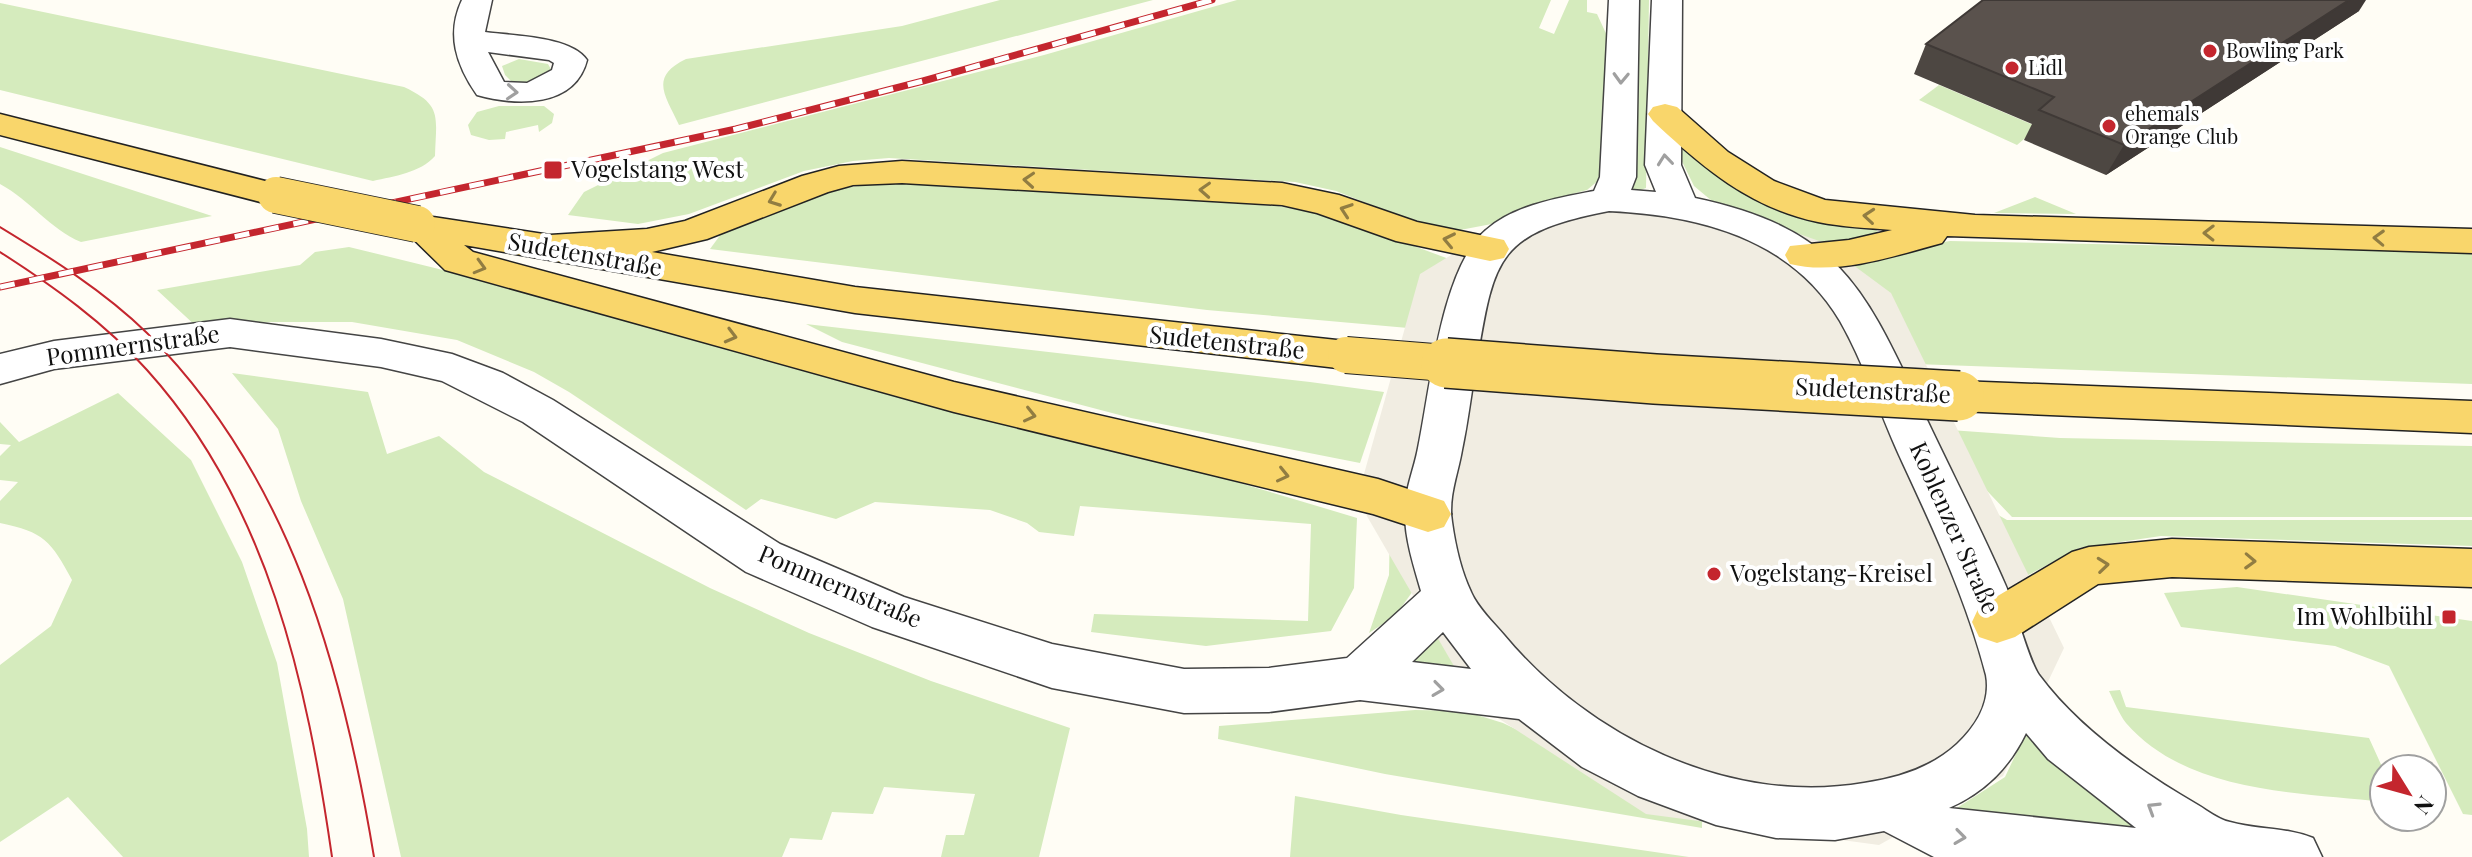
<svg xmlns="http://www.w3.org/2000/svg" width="2472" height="857" font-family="'Playfair Display',serif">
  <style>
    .green { fill: #d5ebbd }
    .plaza { fill: #f1ede2 }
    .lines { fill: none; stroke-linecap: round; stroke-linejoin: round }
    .minor-casing { stroke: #444; stroke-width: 3 }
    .major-casing { stroke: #222; stroke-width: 3 }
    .minor { fill: #fff; fill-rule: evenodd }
    .major { fill: #f9d66b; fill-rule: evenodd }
    .tram { stroke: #c4262e; stroke-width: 2 }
    .rail-casing { stroke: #c4262e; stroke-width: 7 }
    .rail { stroke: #fff; stroke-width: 5; stroke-dasharray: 15; stroke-linecap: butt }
    .major-bridge-far1-casing { stroke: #222; stroke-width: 38; stroke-linecap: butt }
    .major-bridge-casing { stroke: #222; stroke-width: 52; stroke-linecap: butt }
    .major-bridge-far1 { stroke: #f9d66b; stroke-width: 36 }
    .major-bridge { stroke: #f9d66b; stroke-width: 49 }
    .wall { fill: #4d4742 }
    .shaded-wall { fill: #3f3936 }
    .building { fill: #5a524d; stroke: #3f3936; stroke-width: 2 }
    .oneway { stroke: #a0a0a0 }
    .oneway2 { stroke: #917d42 }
    .poi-dot { fill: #c4262e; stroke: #fff; stroke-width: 3 }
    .labels { text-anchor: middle; stroke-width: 8; stroke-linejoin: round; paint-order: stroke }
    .far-poi-label { font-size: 20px; fill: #111; stroke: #fff; text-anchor: start }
    .poi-label { font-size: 24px; fill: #111; stroke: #fff; text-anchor: start }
    .street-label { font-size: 24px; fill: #111; stroke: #fff }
  </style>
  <rect width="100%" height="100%" fill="#fffdf5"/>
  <g class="green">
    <path d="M1000,0H1153L679,125C665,95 649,77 686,59L902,26Z"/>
    <path d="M1237,0H1551L1539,28L1554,34L1569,0H1587V12L1597,14L1609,40L1606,174L1587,190L1539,203L1497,223L1460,230L1422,225L1336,191L1295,182L889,158L853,161L804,171L689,214L638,224L568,215L584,192L663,153L1044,55Z"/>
    <path d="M1635,0H1649L1646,188L1638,191L1629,187Z"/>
    <path d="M0,3L404,87C443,105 436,117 435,156C420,173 394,176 373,181L0,90Z"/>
    <path d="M519,59L548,64L552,71L529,84L513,83L505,75L502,66Z"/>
    <path d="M1939,85L2038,127L2017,145L1919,100Z"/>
    <path d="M499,106H544L554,114L552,123L539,132L538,125L506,132L505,139L489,140L471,135L468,125L477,112Z"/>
    <path d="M1676,136C1740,206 1785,212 1875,228L1880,235L1841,243L1808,240L1712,201L1694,186L1670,137Z"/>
    <path d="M0,147L212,216L81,242C50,229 30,200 0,184Z"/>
    <path d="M892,182L1278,206L1333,216L1449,259L1442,331L1207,310L710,249L724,230L825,190Z"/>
    <path d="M2035,197L2076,214L1994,213Z"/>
    <path d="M1950,241L2472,252V384L1915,364L1848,263L1900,249Z"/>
    <path d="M349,247C687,329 1024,417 1357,518L1354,588L1331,631L1206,646L1091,632L1094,614L1308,621L1311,524L1080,506L1074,536L1039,532L1027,523L990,510L875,502L836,519L761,499L746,510L569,392L534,372L457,340L352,322H271L198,328L157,290L300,265L315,252Z"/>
    <path d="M806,324L1310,382L1384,392L1360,463L1131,418L842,342Z"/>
    <path d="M232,373L368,392L387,454L439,436L484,472L710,588L809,633L931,681L1070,728L1039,857H941L946,835H964L975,794L884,787L873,814L832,812L822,840L790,838L782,857H401L343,599L301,501L278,429Z"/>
    <path d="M118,393L191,460L242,562L277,663L307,829L309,857H123L68,797L0,842V665L51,626L72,580C51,541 44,532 0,523V501L18,482L0,480V456L11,445L0,444V422L19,442Z"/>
    <path d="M1950,430L2060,438L2472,446V517H2012L1971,474Z"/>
    <path d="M1958,492L2007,520H2472V546L2161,536L2079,548L2002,589Z"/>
    <path d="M1390,523L1418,584L1395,616L1369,633L1389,575Z"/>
    <path d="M2237,587L2472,621V815L2463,814L2389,666L2335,646L2181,627L2164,593Z"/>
    <path d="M1445,631L1479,676L1406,668Z"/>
    <path d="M2120,690L2126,707L2369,738L2384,771V802C2299,792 2188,794 2126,723C2119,714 2114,701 2109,691Z"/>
    <path d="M1415,710L1464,711L1503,723L1702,819V828L1385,774L1218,739L1219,726Z"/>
    <path d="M2031,722L2175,839L1946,815L2005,777Z"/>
    <path d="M1295,796L1401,815L1689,857H1290Z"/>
  </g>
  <path class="plaza" d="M1596,189L1695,197L1822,242L1891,293L2064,648L2003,776L1879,845L1646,814L1476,704L1357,499L1420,274L1535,204Z"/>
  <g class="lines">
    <g class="minor-casing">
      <g id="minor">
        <path d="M462,0H492L485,32C513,36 571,36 587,60C575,108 516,106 477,95C456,65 446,34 462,0ZM488,52L549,60L554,63L552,70L527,83L504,82Z"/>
        <path d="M1609,0H1639L1636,177L1631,190L1656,192L1645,165L1652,0H1682L1681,165L1695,198C1845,230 1866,293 1927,420C1953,475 1981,529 2005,584C2015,606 2028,659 2039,675C2079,729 2141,772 2198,805C2208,811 2219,820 2230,822C2258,830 2286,827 2313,838L2322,857H1934L1884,831L1835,840L1776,838L1716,825L1638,796L1582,767L1519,719L1360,700L1269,712L1184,713L1052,688L872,627L746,572L523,422L442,381L381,367L230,347L54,369L0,384V354L54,341L230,319L381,339L452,354L503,373L553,400L780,544L904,597L1052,644L1184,669L1269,668L1347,658L1421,591C1414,567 1405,539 1405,514C1404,491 1414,470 1418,448C1430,391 1441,268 1486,230C1514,205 1558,198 1594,191L1600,177ZM1609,211C1698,215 1791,238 1840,321C1864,363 1879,411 1899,455C1932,526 1966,598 1986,675C1991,702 1976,726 1957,744C1931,768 1898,778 1864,783C1729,806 1589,737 1504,635C1493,622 1478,608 1471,592C1461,571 1455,544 1452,522C1448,497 1458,474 1462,450C1468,422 1471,394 1476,366C1494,259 1495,233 1609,211ZM1443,632L1471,669L1412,662ZM2026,733L2048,759L2136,828L1949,808C1985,792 2009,768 2026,733Z"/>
      </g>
    </g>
    <g class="major-casing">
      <g id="major">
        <path d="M1665,104L1677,107L1728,152L1774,181L1825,200L1975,215L2472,229V253L1947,236L1942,243C1897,255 1837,276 1790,264L1785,255L1790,246L1849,240L1892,230C1868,228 1842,227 1818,222C1750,208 1702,167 1653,121L1648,114L1653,107Z"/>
        <path d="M0,114L289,187L294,195L289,203L276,206L0,135Z"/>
        <path d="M902,161L1282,183L1339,195L1417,222L1504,240L1509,249L1504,258L1490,261L1396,241L1317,213L1282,205L902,183L853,185L828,192L707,239L652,252L855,287L1346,341L1361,345L1367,355L1361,365L1346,369L855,313L464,245L473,252L954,382L1378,479L1444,501L1451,514L1444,527L1428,532L1373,514L954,412L445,270L398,224L404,216L417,212L433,217L550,235L647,229L685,221L802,176L839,166Z"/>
        <path d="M1959,381L2472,401V433L1959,411L1944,407L1937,396L1944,385Z"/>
        <path d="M2172,539L2472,549V587L2172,577L2098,584L2015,637L1997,643L1979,637L1972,622L1979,607L2072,552L2089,547Z"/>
      </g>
    </g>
    <use href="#minor" class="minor"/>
    <use href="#major" class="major"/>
    <g class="tram">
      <path d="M0,227C51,258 104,291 147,333C289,475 342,664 374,857"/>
      <path d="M0,252C53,286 105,323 147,370C268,504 307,683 332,857"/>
    </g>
    <g class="rail-casing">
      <path id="rail" d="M0,287L736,129L923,81L1212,0"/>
    </g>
    <use href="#rail" class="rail"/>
    <g class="major-bridge-far1-casing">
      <g id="major-bridge-far1">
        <path d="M276,195L417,224"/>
        <path d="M1346,355L1471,365"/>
      </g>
    </g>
    <g class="major-bridge-casing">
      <path id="major-bridge" d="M1446,363L1655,379L1959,396"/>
    </g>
    <use href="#major-bridge-far1" class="major-bridge-far1"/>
    <use href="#major-bridge" class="major-bridge"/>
  </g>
  <path class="wall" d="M2359,11L2106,175L2024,140L2032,124L1914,74L1926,44Z"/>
  <path class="shaded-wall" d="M2349,0H2366L2359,11L2106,175L2124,145Z"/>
  <path class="building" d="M1983,0H2349L2124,145L2039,110L2054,97L1926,44Z"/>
  <defs><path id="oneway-chevron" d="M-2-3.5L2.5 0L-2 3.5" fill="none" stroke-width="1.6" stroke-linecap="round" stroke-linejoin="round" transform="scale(2)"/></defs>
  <g class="oneway">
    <use href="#oneway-chevron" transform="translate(1621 78) rotate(92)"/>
    <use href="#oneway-chevron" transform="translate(512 92) rotate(4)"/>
    <use href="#oneway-chevron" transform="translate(1665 160) rotate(-96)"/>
    <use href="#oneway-chevron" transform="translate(1438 689) rotate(8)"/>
    <use href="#oneway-chevron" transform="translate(2153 808) rotate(-148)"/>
    <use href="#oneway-chevron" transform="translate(1960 837) rotate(8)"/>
  </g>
  <g class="oneway2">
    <use href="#oneway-chevron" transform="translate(1029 180) rotate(-176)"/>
    <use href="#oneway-chevron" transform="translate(1205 190) rotate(-177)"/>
    <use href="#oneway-chevron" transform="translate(774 200) rotate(159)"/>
    <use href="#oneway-chevron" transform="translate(1346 210) rotate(-161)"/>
    <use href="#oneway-chevron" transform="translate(1869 216) rotate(-175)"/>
    <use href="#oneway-chevron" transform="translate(2209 233) rotate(-179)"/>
    <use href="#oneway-chevron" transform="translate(2379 238) rotate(-178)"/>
    <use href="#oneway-chevron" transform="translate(1449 240) rotate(-168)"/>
    <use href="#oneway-chevron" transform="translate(480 267) rotate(16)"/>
    <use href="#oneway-chevron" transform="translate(731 336) rotate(15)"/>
    <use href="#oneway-chevron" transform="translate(1030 415) rotate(13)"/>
    <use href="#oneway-chevron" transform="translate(1283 475) rotate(13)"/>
    <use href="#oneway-chevron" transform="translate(2250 561) rotate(2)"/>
    <use href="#oneway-chevron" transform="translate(2103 565) rotate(-6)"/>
  </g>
  <g class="poi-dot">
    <circle cx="2210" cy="51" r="8"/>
    <circle cx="2012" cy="68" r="8"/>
    <circle cx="2109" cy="126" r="8"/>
    <rect x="543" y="160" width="20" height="20" rx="4"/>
    <circle cx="1714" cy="574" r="8"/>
    <rect x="2441" y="609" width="16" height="16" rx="4"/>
  </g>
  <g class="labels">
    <g class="far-poi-label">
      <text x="2226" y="58">Bowling Park</text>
      <text x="2028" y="75">Lidl</text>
      <text x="2125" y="121">ehemals<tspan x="2125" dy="23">Orange Club</tspan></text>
    </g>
    <g class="poi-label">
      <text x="571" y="178">Vogelstang West</text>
      <text x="1730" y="582">Vogelstang-Kreisel</text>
      <text x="2433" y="625" text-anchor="end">Im Wohlbühl</text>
    </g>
    <g class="street-label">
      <text transform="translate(585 255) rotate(10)" y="8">Sudetenstraße</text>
      <text transform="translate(1227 343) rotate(6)" y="8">Sudetenstraße</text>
      <text transform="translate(133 346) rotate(-8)" y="8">Pommernstraße</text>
      <text transform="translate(1873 391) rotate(3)" y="8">Sudetenstraße</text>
      <text transform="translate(1954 528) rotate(66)" y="8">Koblenzer Straße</text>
      <text transform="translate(840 587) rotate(23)" y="8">Pommernstraße</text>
    </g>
  </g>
  <g transform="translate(2408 793) rotate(127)"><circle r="38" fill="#ffffff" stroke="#a0a0a0" stroke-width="2"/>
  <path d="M0-6L14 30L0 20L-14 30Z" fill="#c4262e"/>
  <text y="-12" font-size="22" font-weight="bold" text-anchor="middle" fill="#111111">N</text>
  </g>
</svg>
